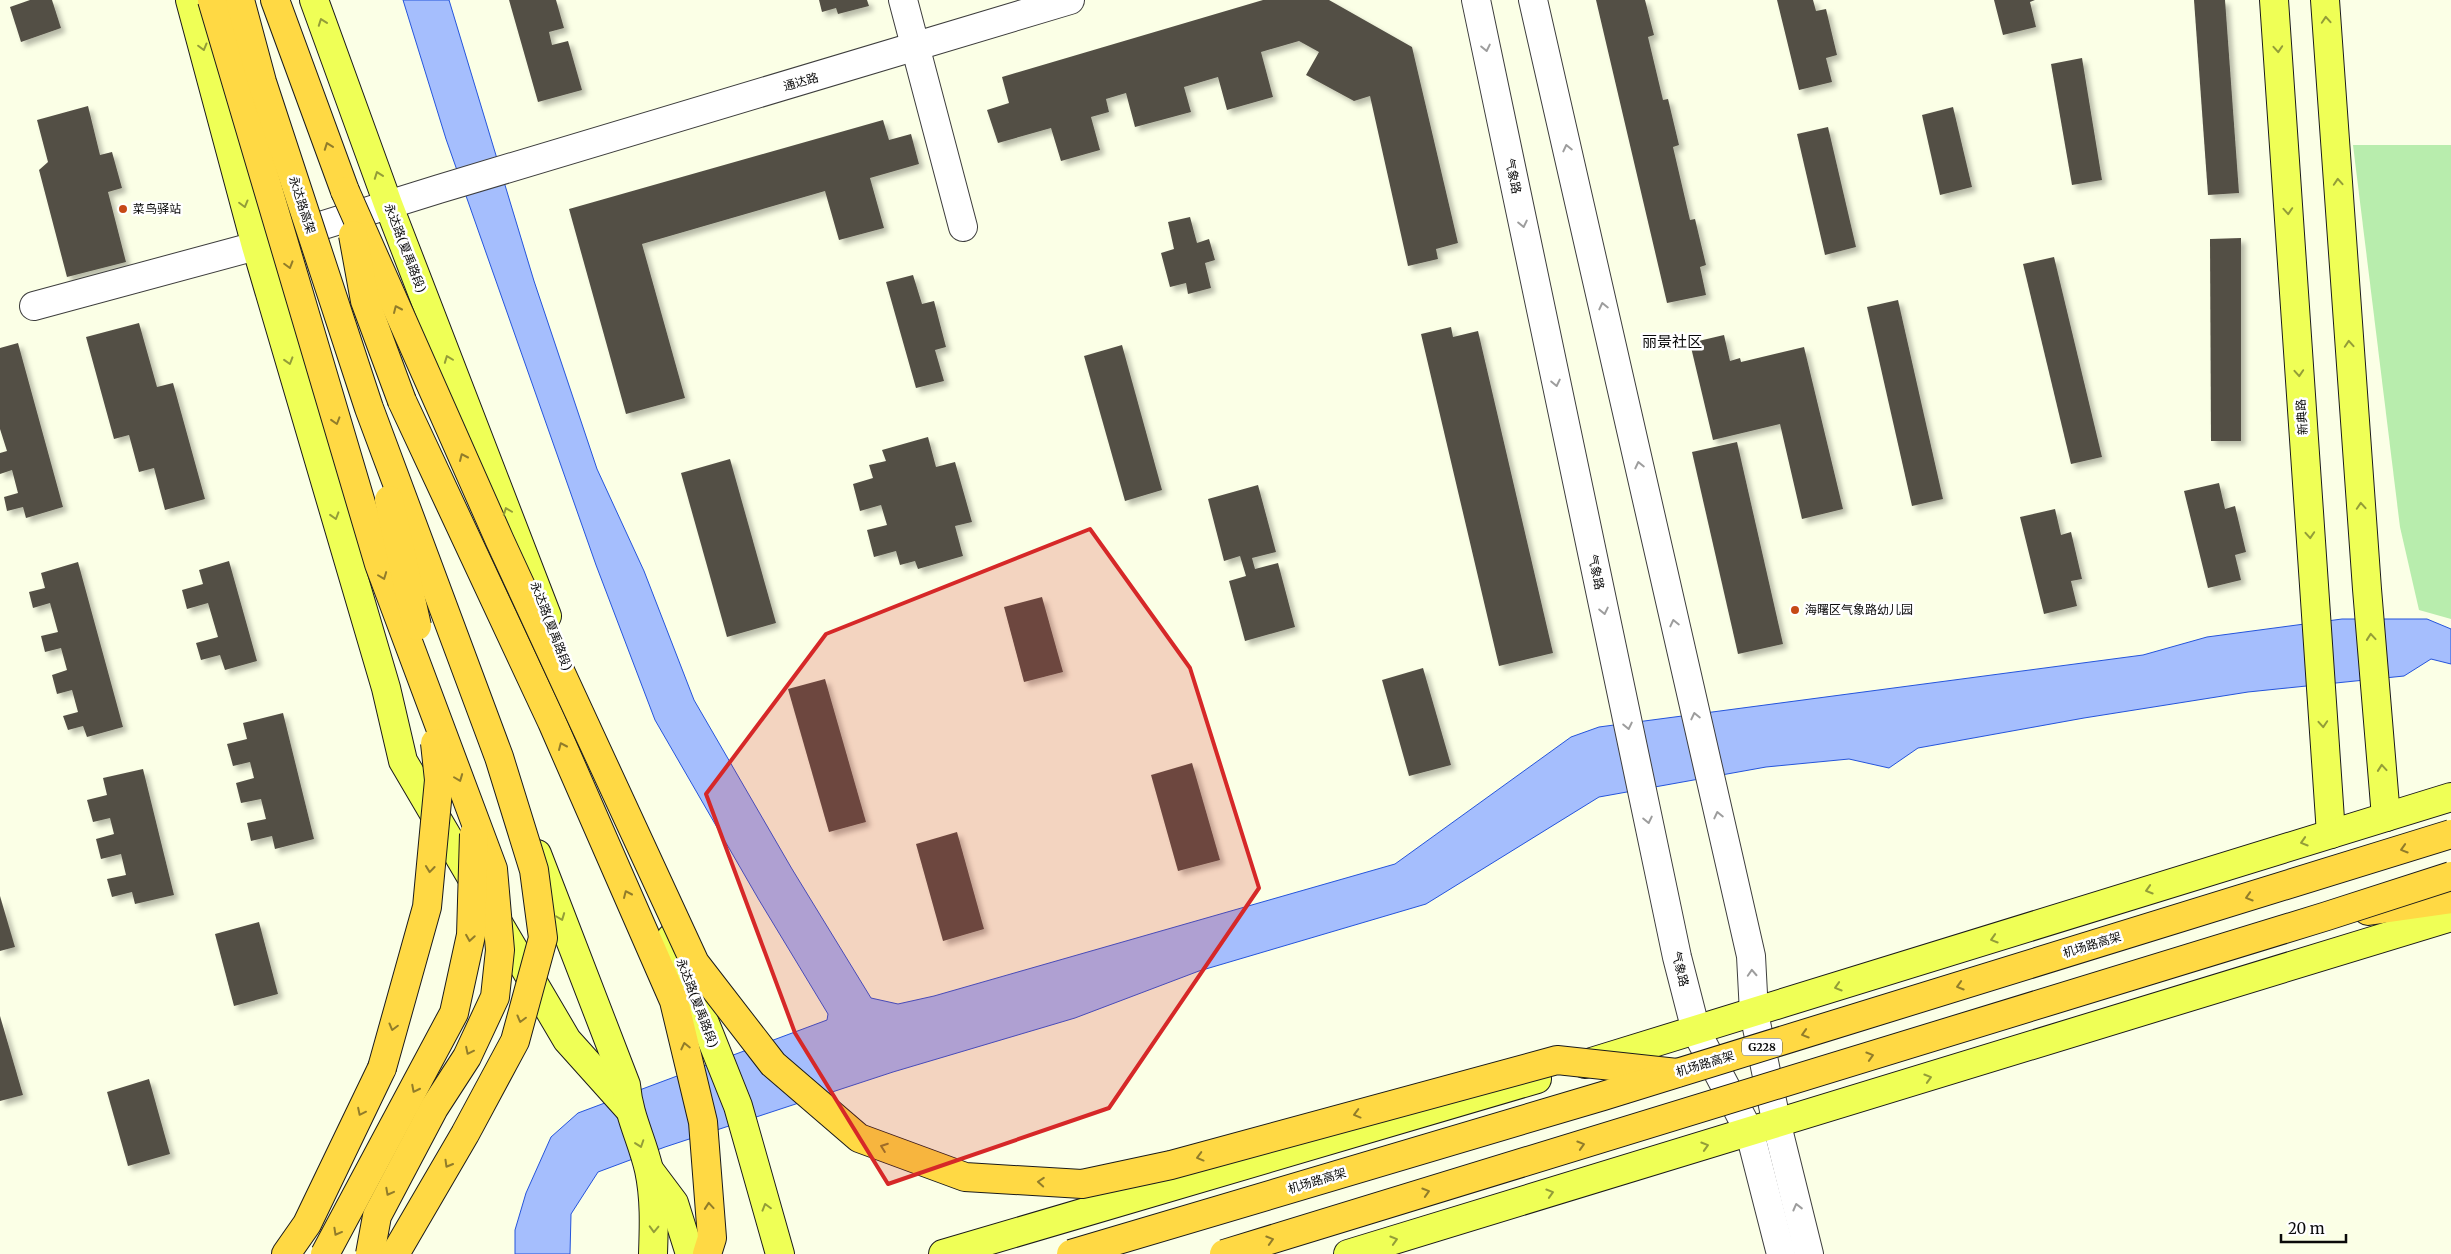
<svg xmlns="http://www.w3.org/2000/svg" width="2451" height="1254" font-family="Merriweather,'Noto Sans SC',serif">
  <style>
    .green { fill: #b8edad }
    .water { fill: #a5befd; stroke: #2554db }
    .building { fill: #534f45; filter: url(#shadow) }
    .lines { fill: none; stroke-linecap: round; stroke-linejoin: round }
    .minor-casing { stroke: #3d3d3d; stroke-width: 30 }
    .major-casing { stroke: #1b1b1b; stroke-width: 30 }
    .highway-casing { stroke: #1b1b1b; stroke-width: 30 }
    .minor { stroke: #fff; stroke-width: 28 }
    .major { stroke: #efff56; stroke-width: 28 }
    .highway { stroke: #ffd944; stroke-width: 28 }
    .highway-bridge-casing { stroke: #1b1b1b; stroke-width: 30; stroke-linecap: butt }
    .highway-bridge { stroke: #ffd944; stroke-width: 28 }
    .oneway { stroke: #939d38 }
    .oneway2 { stroke: #9d9d9d }
    .oneway3 { stroke: #917c2a }
    .marked { fill: #d62828; fill-opacity: 0.2; stroke: #d62828; stroke-width: 4; stroke-linejoin: round }
    .poi-dot { fill: #c64915; stroke: #fff; stroke-width: 2 }
    .labels { text-anchor: middle; stroke-width: 5; stroke-linejoin: round; paint-order: stroke }
    .shield { fill: #fff; stroke: #545454; stroke-width: 1 }
    .shield-label { font-size: 11px; font-weight: bold; fill: #0a0a0a }
    .street-label { font-size: 12px; fill: #0a0a0a; stroke: #fff }
    .poi-label { font-size: 12px; fill: #0a0a0a; stroke: #fff; text-anchor: start }
    .quarter-label { font-size: 15px; fill: #0a0a0a; stroke: #fff }
  </style>
  <defs>
    <filter id="shadow"><feDropShadow dx="4.5" dy="4.5" stdDeviation="2.5" flood-color="#0004"/></filter>
  </defs>
  <rect width="100%" height="100%" fill="#fbffe6"/>
  <path class="green" d="M2353,145H2451V619L2419,610L2400,527Z"/>
  <path class="water" d="M403,0H449L534,281L597,469L644,571L694,700L792,869L871,998L898,1004L934,996L1395,864L1571,737L1599,727L2143,655L2207,637L2342,619H2427L2451,629V664L2431,659L2404,676L2248,692L2084,718L1918,748L1889,768L1849,759L1766,767L1599,797L1426,904L1199,971L1075,1018L893,1072L665,1147L598,1172L571,1214L570,1254H515V1230L526,1193L551,1137L578,1113L827,1020L828,1014L759,900L655,720L596,565L446,139Z"/>
  <g class="building">
    <path d="M30,0H52L61,28L21,42L10,7Z"/>
    <path d="M509,0H556L564,28L549,32L552,45L568,41L582,90L538,102Z"/>
    <path d="M819,0H867L869,6L838,14L836,8L822,12Z"/>
    <path d="M1263,0H1329L1412,47L1458,243L1436,249L1438,259L1408,266L1370,96L1354,101L1306,75L1319,52L1299,41L1261,52L1273,97L1227,110L1218,77L1184,87L1191,112L1135,127L1126,93L1106,99L1109,112L1091,117L1100,150L1061,161L1051,128L998,143L987,110L1009,103L1002,77Z"/>
    <path d="M1596,0H1645L1654,35L1648,37L1663,100L1668,99L1679,145L1673,147L1690,220L1695,219L1706,265L1700,267L1706,295L1667,303Z"/>
    <path d="M1777,0H1813L1816,11L1826,9L1837,55L1826,58L1832,82L1799,90Z"/>
    <path d="M1994,0H2035L2030,2L2036,27L2003,35Z"/>
    <path d="M2194,0H2225L2239,193L2208,195Z"/>
    <path d="M2082,58L2102,180L2072,185L2051,64Z"/>
    <path d="M88,106L100,155L112,152L122,188L108,192L126,262L67,277L39,170L48,162L37,120Z"/>
    <path d="M1953,107L1972,187L1940,195L1922,115Z"/>
    <path d="M883,120L889,140L911,134L919,164L870,178L884,228L839,240L825,191L642,244L685,398L626,414L569,209Z"/>
    <path d="M1828,127L1856,247L1825,255L1797,134Z"/>
    <path d="M1190,217L1197,243L1209,239L1215,260L1205,263L1211,288L1188,294L1186,283L1170,287L1161,253L1174,249L1168,222Z"/>
    <path d="M2241,238V441H2211L2210,239Z"/>
    <path d="M2054,257L2102,457L2071,464L2023,264Z"/>
    <path d="M913,275L922,304L934,301L946,347L935,350L944,381L916,388L886,282Z"/>
    <path d="M1898,300L1943,499L1912,506L1867,307Z"/>
    <path d="M139,323L157,387L173,383L205,499L165,510L154,468L139,472L129,435L114,439L86,337Z"/>
    <path d="M1451,327L1453,337L1478,331L1553,653L1499,666L1421,334Z"/>
    <path d="M1724,335L1730,361L1740,358L1741,362L1804,347L1843,509L1802,519L1780,424L1713,440L1690,343Z"/>
    <path d="M18,343L63,507L26,518L23,507L7,511L4,497L18,493L12,470L0,474V453L7,451L0,429V348Z"/>
    <path d="M1122,345L1162,490L1125,501L1084,356Z"/>
    <path d="M928,437L936,467L955,462L972,522L955,526L963,556L918,569L915,561L900,565L896,551L874,557L867,530L887,525L881,505L860,511L853,484L873,478L869,465L886,461L882,450Z"/>
    <path d="M1737,442L1783,644L1738,654L1692,452Z"/>
    <path d="M730,459L776,623L727,637L681,473Z"/>
    <path d="M2219,483L2225,509L2235,506L2246,552L2235,555L2241,580L2208,588L2184,491Z"/>
    <path d="M1258,485L1276,552L1252,558L1255,569L1278,563L1295,627L1245,641L1229,581L1246,576L1240,556L1224,561L1208,499Z"/>
    <path d="M2055,509L2061,535L2071,532L2082,579L2071,581L2077,606L2044,614L2020,517Z"/>
    <path d="M229,561L257,661L225,670L220,655L201,660L196,643L218,637L208,603L187,609L182,590L203,584L199,570Z"/>
    <path d="M78,562L123,727L87,737L83,726L68,730L63,716L78,712L72,690L57,694L52,675L67,670L61,648L45,652L41,636L58,632L50,603L33,608L29,592L45,588L41,573Z"/>
    <path d="M1042,597L1063,672L1024,682L1004,607Z"/>
    <path d="M1423,668L1451,765L1409,776L1382,680Z"/>
    <path d="M825,679L866,822L829,832L788,689Z"/>
    <path d="M283,713L314,839L275,849L272,836L251,841L247,823L266,819L261,799L241,803L236,783L254,778L250,762L233,766L227,744L247,739L243,723Z"/>
    <path d="M1192,763L1220,860L1178,871L1151,775Z"/>
    <path d="M143,769L174,895L135,904L132,892L112,897L107,879L126,875L121,854L101,859L96,839L114,834L110,818L93,822L87,800L107,795L103,778Z"/>
    <path d="M957,832L984,929L943,941L916,844Z"/>
    <path d="M0,896L15,947L0,951Z"/>
    <path d="M259,922L278,994L234,1006L215,934Z"/>
    <path d="M0,1016L23,1095L0,1101Z"/>
    <path d="M149,1079L170,1154L128,1166L107,1092Z"/>
  </g>
  <g class="lines">
    <g class="minor-casing">
      <g id="minor">
        <path d="M903,0L963,227"/>
        <path d="M1476,0L1677,957L1696,1031L1750,1133L1781,1254"/>
        <path d="M1533,0L1751,956L1754,1013L1777,1125L1809,1254"/>
        <path d="M34,306L256,246L439,189L1070,0"/>
      </g>
    </g>
    <g class="major-casing">
      <g id="major">
        <path d="M190,0L256,246L386,688L403,761L567,1040L628,1108"/>
        <path d="M314,0L388,204L547,616"/>
        <path d="M2274,0L2331,834"/>
        <path d="M2325,0L2367,589L2386,817"/>
        <path d="M537,854L626,1085C629,1118 642,1139 649,1170C655,1198 654,1226 653,1254"/>
        <path d="M671,938L738,1106L780,1254"/>
        <path d="M1585,1064L2451,797"/>
        <path d="M650,1171L674,1203L690,1254"/>
        <path d="M943,1254L1537,1079"/>
        <path d="M1348,1254L2451,917"/>
      </g>
    </g>
    <g class="highway-casing">
      <g id="highway">
        <path d="M275,0L345,191"/>
        <path d="M402,401L552,722L674,1001L703,1122L712,1238L707,1254"/>
        <path d="M2368,911L2451,899"/>
        <path d="M286,1254L307,1224L382,1068"/>
      </g>
    </g>
    <use href="#minor" class="minor"/>
    <use href="#major" class="major"/>
    <use href="#highway" class="highway"/>
    <g class="highway-bridge-casing">
      <g id="highway-bridge">
        <path d="M212,0L379,564L493,869L500,950L495,997L467,1057L434,1108L377,1216L370,1254"/>
        <path d="M240,0L262,82L369,408L499,757L534,870L543,938L515,1041L465,1134L395,1254"/>
        <path d="M345,191L500,541L695,963L773,1064L859,1138L965,1177L1082,1184L1171,1165L1557,1060L1677,1073"/>
        <path d="M353,235L365,301L402,401"/>
        <path d="M389,500L417,626"/>
        <path d="M382,1068L427,907L439,780L435,743"/>
        <path d="M325,1254L454,1013L471,935L474,834"/>
        <path d="M1071,1254L1603,1096L2451,834"/>
        <path d="M1224,1254L2327,916L2451,876"/>
      </g>
    </g>
    <use href="#highway-bridge" class="highway-bridge"/>
  </g>
  <defs><path id="oneway-chevron" d="M-2-3.5L2.5 0L-2 3.5" fill="none" stroke-width="1.6" stroke-linecap="round" stroke-linejoin="round" transform="scale(1.25)"/></defs>
  <g class="oneway">
    <use href="#oneway-chevron" transform="translate(2326 20) rotate(-94)"/>
    <use href="#oneway-chevron" transform="translate(322 22) rotate(-110)"/>
    <use href="#oneway-chevron" transform="translate(203 47) rotate(75)"/>
    <use href="#oneway-chevron" transform="translate(2278 49) rotate(86)"/>
    <use href="#oneway-chevron" transform="translate(378 175) rotate(-110)"/>
    <use href="#oneway-chevron" transform="translate(2338 182) rotate(-94)"/>
    <use href="#oneway-chevron" transform="translate(244 204) rotate(75)"/>
    <use href="#oneway-chevron" transform="translate(2288 211) rotate(86)"/>
    <use href="#oneway-chevron" transform="translate(2349 344) rotate(-94)"/>
    <use href="#oneway-chevron" transform="translate(448 359) rotate(-111)"/>
    <use href="#oneway-chevron" transform="translate(289 361) rotate(73)"/>
    <use href="#oneway-chevron" transform="translate(2299 373) rotate(86)"/>
    <use href="#oneway-chevron" transform="translate(2361 506) rotate(-94)"/>
    <use href="#oneway-chevron" transform="translate(507 511) rotate(-111)"/>
    <use href="#oneway-chevron" transform="translate(335 516) rotate(73)"/>
    <use href="#oneway-chevron" transform="translate(2310 535) rotate(86)"/>
    <use href="#oneway-chevron" transform="translate(2371 637) rotate(-95)"/>
    <use href="#oneway-chevron" transform="translate(2323 724) rotate(86)"/>
    <use href="#oneway-chevron" transform="translate(2382 768) rotate(-95)"/>
    <use href="#oneway-chevron" transform="translate(2304 842) rotate(163)"/>
    <use href="#oneway-chevron" transform="translate(2149 890) rotate(163)"/>
    <use href="#oneway-chevron" transform="translate(561 917) rotate(69)"/>
    <use href="#oneway-chevron" transform="translate(1994 939) rotate(163)"/>
    <use href="#oneway-chevron" transform="translate(1838 987) rotate(163)"/>
    <use href="#oneway-chevron" transform="translate(1928 1078) rotate(-17)"/>
    <use href="#oneway-chevron" transform="translate(640 1144) rotate(71)"/>
    <use href="#oneway-chevron" transform="translate(1705 1146) rotate(-17)"/>
    <use href="#oneway-chevron" transform="translate(1550 1193) rotate(-17)"/>
    <use href="#oneway-chevron" transform="translate(766 1207) rotate(-106)"/>
    <use href="#oneway-chevron" transform="translate(654 1229) rotate(92)"/>
    <use href="#oneway-chevron" transform="translate(1394 1240) rotate(-17)"/>
  </g>
  <g class="oneway2">
    <use href="#oneway-chevron" transform="translate(1486 48) rotate(78)"/>
    <use href="#oneway-chevron" transform="translate(1567 148) rotate(-103)"/>
    <use href="#oneway-chevron" transform="translate(1523 224) rotate(78)"/>
    <use href="#oneway-chevron" transform="translate(1603 306) rotate(-103)"/>
    <use href="#oneway-chevron" transform="translate(1556 383) rotate(78)"/>
    <use href="#oneway-chevron" transform="translate(1639 465) rotate(-103)"/>
    <use href="#oneway-chevron" transform="translate(1604 611) rotate(78)"/>
    <use href="#oneway-chevron" transform="translate(1674 623) rotate(-103)"/>
    <use href="#oneway-chevron" transform="translate(1695 716) rotate(-103)"/>
    <use href="#oneway-chevron" transform="translate(1628 726) rotate(78)"/>
    <use href="#oneway-chevron" transform="translate(1718 815) rotate(-103)"/>
    <use href="#oneway-chevron" transform="translate(1648 820) rotate(78)"/>
    <use href="#oneway-chevron" transform="translate(1752 973) rotate(-93)"/>
    <use href="#oneway-chevron" transform="translate(1797 1207) rotate(-104)"/>
  </g>
  <g class="oneway3">
    <use href="#oneway-chevron" transform="translate(328 146) rotate(-110)"/>
    <use href="#oneway-chevron" transform="translate(289 265) rotate(74)"/>
    <use href="#oneway-chevron" transform="translate(397 309) rotate(-114)"/>
    <use href="#oneway-chevron" transform="translate(336 421) rotate(73)"/>
    <use href="#oneway-chevron" transform="translate(463 457) rotate(-114)"/>
    <use href="#oneway-chevron" transform="translate(383 576) rotate(69)"/>
    <use href="#oneway-chevron" transform="translate(562 746) rotate(-114)"/>
    <use href="#oneway-chevron" transform="translate(459 778) rotate(69)"/>
    <use href="#oneway-chevron" transform="translate(2404 849) rotate(163)"/>
    <use href="#oneway-chevron" transform="translate(430 869) rotate(96)"/>
    <use href="#oneway-chevron" transform="translate(627 894) rotate(-114)"/>
    <use href="#oneway-chevron" transform="translate(2249 897) rotate(163)"/>
    <use href="#oneway-chevron" transform="translate(470 938) rotate(99)"/>
    <use href="#oneway-chevron" transform="translate(1960 986) rotate(163)"/>
    <use href="#oneway-chevron" transform="translate(521 1019) rotate(105)"/>
    <use href="#oneway-chevron" transform="translate(393 1027) rotate(105)"/>
    <use href="#oneway-chevron" transform="translate(1805 1034) rotate(163)"/>
    <use href="#oneway-chevron" transform="translate(685 1046) rotate(-103)"/>
    <use href="#oneway-chevron" transform="translate(469 1051) rotate(116)"/>
    <use href="#oneway-chevron" transform="translate(1870 1056) rotate(-17)"/>
    <use href="#oneway-chevron" transform="translate(415 1089) rotate(117)"/>
    <use href="#oneway-chevron" transform="translate(361 1112) rotate(116)"/>
    <use href="#oneway-chevron" transform="translate(1357 1114) rotate(165)"/>
    <use href="#oneway-chevron" transform="translate(1581 1145) rotate(-17)"/>
    <use href="#oneway-chevron" transform="translate(884 1147) rotate(-160)"/>
    <use href="#oneway-chevron" transform="translate(1200 1157) rotate(165)"/>
    <use href="#oneway-chevron" transform="translate(448 1164) rotate(120)"/>
    <use href="#oneway-chevron" transform="translate(1041 1182) rotate(-176)"/>
    <use href="#oneway-chevron" transform="translate(389 1192) rotate(118)"/>
    <use href="#oneway-chevron" transform="translate(1426 1192) rotate(-17)"/>
    <use href="#oneway-chevron" transform="translate(709 1206) rotate(-95)"/>
    <use href="#oneway-chevron" transform="translate(337 1232) rotate(119)"/>
    <use href="#oneway-chevron" transform="translate(1270 1240) rotate(-17)"/>
  </g>
  <path class="marked" d="M1090,529L1190,668L1259,888L1109,1108L888,1184L795,1033L706,794L826,634Z"/>
  <g class="poi-dot">
    <circle cx="123" cy="209" r="5"/>
    <circle cx="1795" cy="610" r="5"/>
  </g>
  <g class="labels">
    <rect class="shield" x="1742" y="1038.5" width="40" height="17" rx="4"/>
    <g class="shield-label">
      <text x="1762" y="1051">G228</text>
    </g>
    <g class="street-label">
      <text transform="translate(801 82) rotate(-16)" y="4">通达路</text>
      <text transform="translate(1513 176) rotate(78)" y="4">气象路</text>
      <text transform="translate(302 205) rotate(72)" y="4">永达路高架</text>
      <text transform="translate(405 248) rotate(69)" y="4">永达路(夏禹路段)</text>
      <text transform="translate(2302 417) rotate(-94)" y="4">新典路</text>
      <text transform="translate(1596 572) rotate(78)" y="4">气象路</text>
      <text transform="translate(551 626) rotate(69)" y="4">永达路(夏禹路段)</text>
      <text transform="translate(2092 945) rotate(-17)" y="4">机场路高架</text>
      <text transform="translate(1680 969) rotate(76)" y="4">气象路</text>
      <text transform="translate(697 1003) rotate(69)" y="4">永达路(夏禹路段)</text>
      <text transform="translate(1705 1064) rotate(-17)" y="4">机场路高架</text>
      <text transform="translate(1317 1181) rotate(-17)" y="4">机场路高架</text>
    </g>
    <g class="poi-label">
      <text x="133" y="213">菜鸟驿站</text>
      <text x="1805" y="614">海曙区气象路幼儿园</text>
    </g>
    <g class="quarter-label">
      <text x="1672" y="347">丽景社区</text>
    </g>
  </g>
  <path d="M2281 1234v8h65v-8" fill="none" stroke="#0a0a0a" stroke-width="2.5"/>
  <text x="2288" y="1234" font-size="15" fill="#0a0a0a" stroke="#ffffff" stroke-width="4" paint-order="stroke">20 m</text>
</svg>
